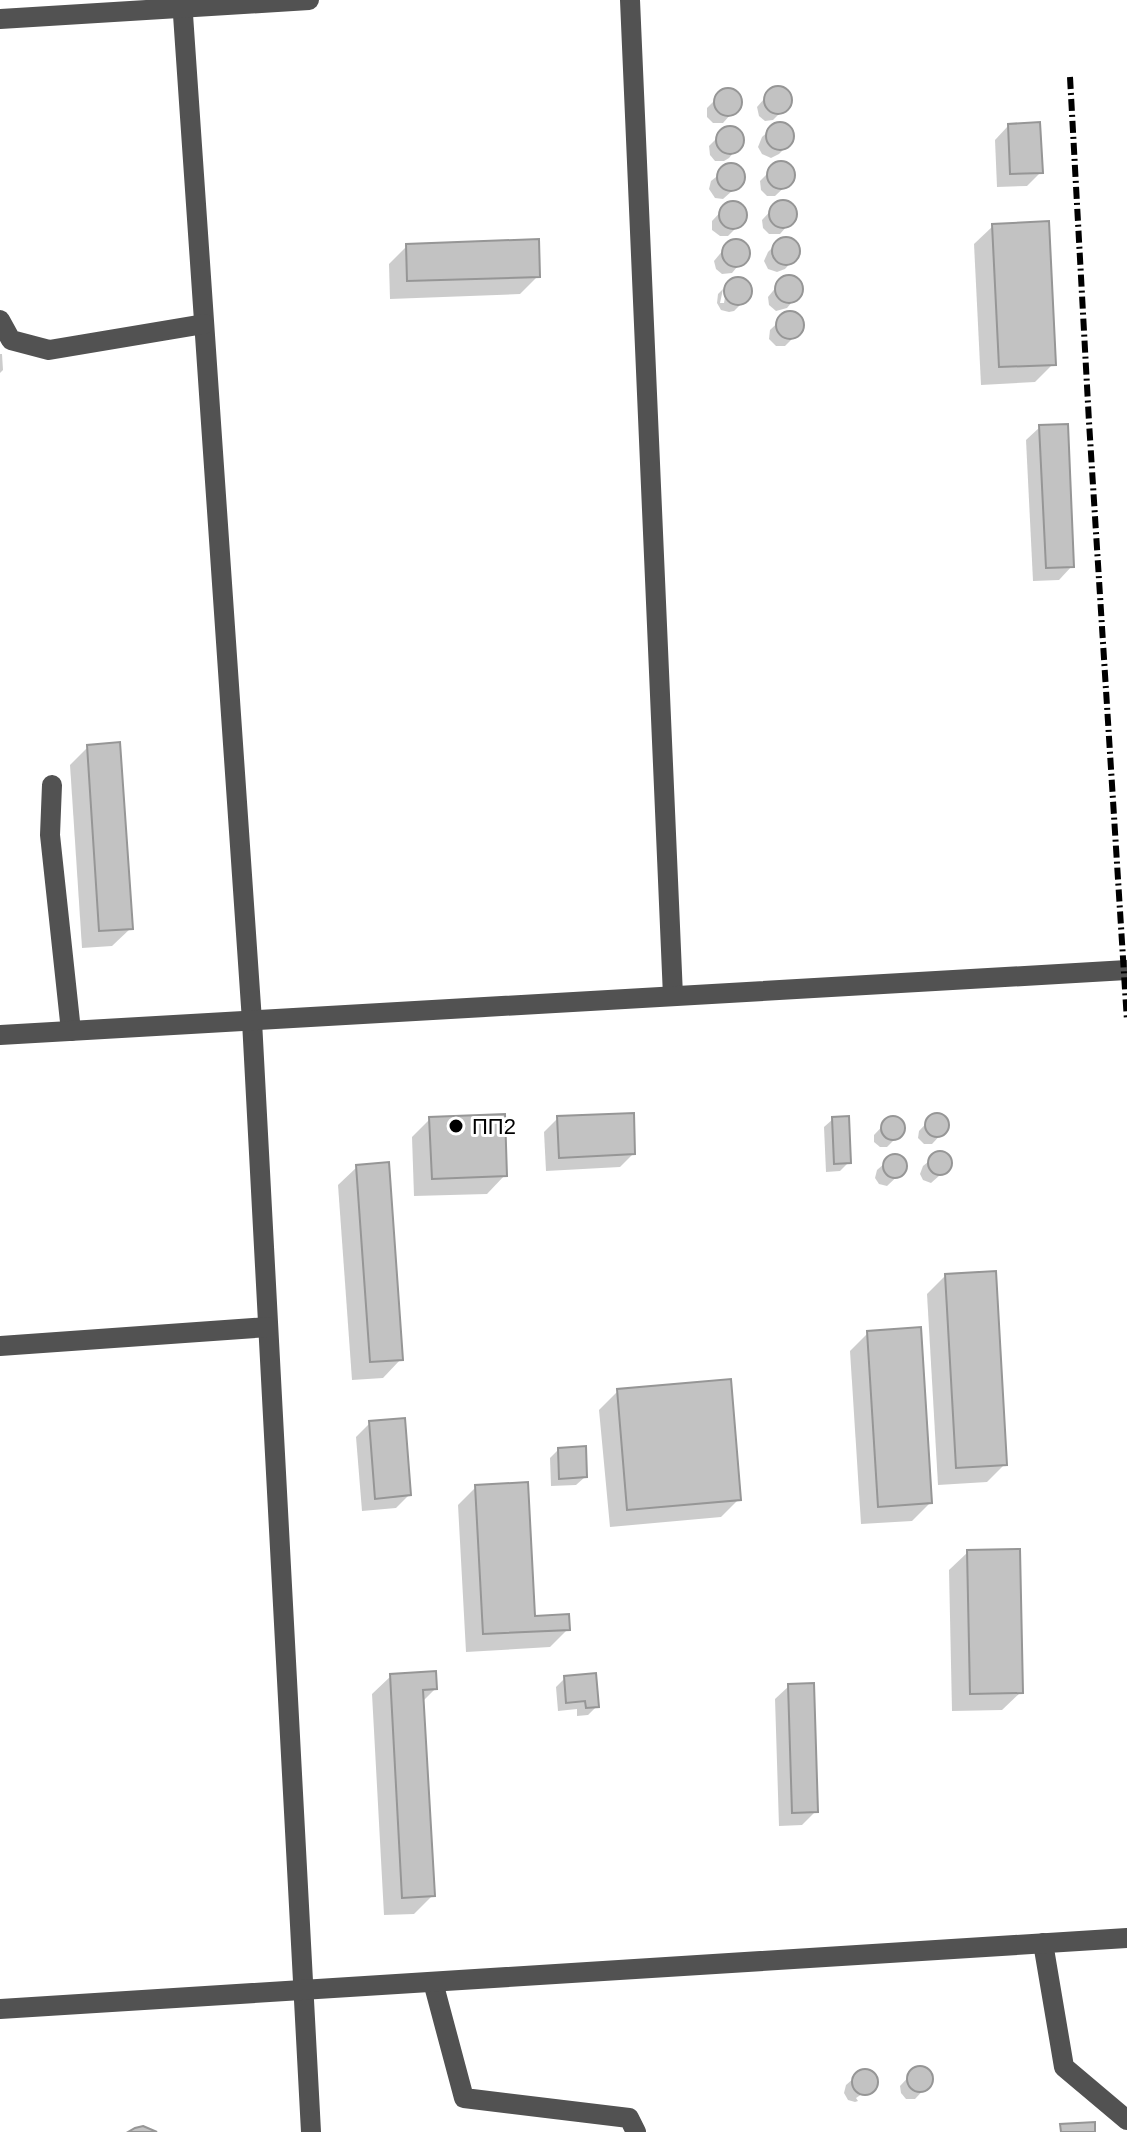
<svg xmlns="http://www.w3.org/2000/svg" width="1127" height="2132" font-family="Helvetica,sans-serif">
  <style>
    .shadow { fill: #0003 }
    .building { fill: #c2c2c2; stroke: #969696; stroke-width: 2 }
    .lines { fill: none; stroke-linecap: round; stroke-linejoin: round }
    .minor { stroke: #525252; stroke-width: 20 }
    .rail { stroke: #000; stroke-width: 6; stroke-dasharray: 12 4 2 4; stroke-linecap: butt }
    .poi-dot { fill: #000; stroke: #fff; stroke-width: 3 }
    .labels { text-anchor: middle; stroke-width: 6; stroke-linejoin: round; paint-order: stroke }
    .poi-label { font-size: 22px; fill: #000; stroke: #fff; text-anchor: start }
  </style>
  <rect width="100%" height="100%" fill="#fff"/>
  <g class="shadow">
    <path d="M781,88L788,93L790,103L773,120L765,121L759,116L757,107L772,90Z"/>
    <path d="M724,91L733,92L739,97V105L723,123H713L707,117V108Z"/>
    <path d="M779,124L789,128L792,135L788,145L779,154L771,158L762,154L758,147L762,137L772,128Z"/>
    <path d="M1008,126L1041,172L1027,186L997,187L995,140Z"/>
    <path d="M734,129L741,135V144L729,158L724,161H715L710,155L709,146L725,130Z"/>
    <path d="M787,164L792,170V180L775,196H767L761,190L760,181L776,165Z"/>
    <path d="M730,166L738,168L742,177L741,183L723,199L715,198L709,189L711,181Z"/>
    <path d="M778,203H789L794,209L795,217L780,234H769L763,228L762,220Z"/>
    <path d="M727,205H738L744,212V220L728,236H720L712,230V221Z"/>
    <path d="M993,226L1053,364L1035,382L981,385L974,244Z"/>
    <path d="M785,239L795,243L798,250L794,259L785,269L777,272L768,269L764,261L768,252L778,242Z"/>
    <path d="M738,241L744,245L747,255L732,273L722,274L716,269L714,261L729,243Z"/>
    <path d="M407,246L538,276L520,294L390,299L389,264Z"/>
    <path d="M793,278L799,283L801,291L787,308L776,311L769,305L768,297L782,280Z"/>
    <path d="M735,279L744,281L749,288L748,297L734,311L729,312L721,310L717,303L718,294L723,289L720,303H724L727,285Z"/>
    <path d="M787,314L795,315L802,322L801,330L785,346H776L769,339L770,330Z"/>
    <path d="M0,354H2L3,370L0,373Z"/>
    <path d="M1040,427L1072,566L1059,580L1033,581L1026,440Z"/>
    <path d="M88,747L131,928L112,946L82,948L70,765Z"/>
    <path d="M933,1116H942L946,1121L947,1128L932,1144H924L918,1138L919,1131Z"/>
    <path d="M558,1118L633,1154L620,1167L546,1171L544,1132Z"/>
    <path d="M890,1118L897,1119L902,1124L903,1131L887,1147H880L874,1142V1135Z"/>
    <path d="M430,1119L505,1175L487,1194L414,1196L412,1137Z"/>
    <path d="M833,1119L849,1162L840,1171L826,1172L824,1127Z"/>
    <path d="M938,1154L946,1156L950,1161L948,1168L931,1183L923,1180L920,1174L923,1166Z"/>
    <path d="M893,1156L899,1157L904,1163L903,1171L887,1186L879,1184L875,1178L877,1170Z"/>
    <path d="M357,1167L401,1359L383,1378L352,1380L338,1185Z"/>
    <path d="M945,1276L1005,1464L987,1482L938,1485L927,1294Z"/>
    <path d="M868,1333L930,1503L912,1521L861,1524L850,1351Z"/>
    <path d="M618,1391L739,1499L721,1517L610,1527L599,1410Z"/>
    <path d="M370,1423L409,1495L396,1508L362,1511L356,1437Z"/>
    <path d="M558,1450L585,1477L576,1485L551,1486L550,1458Z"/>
    <path d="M476,1487L534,1618L568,1629L550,1647L466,1652L458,1505Z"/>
    <path d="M968,1552L1021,1692L1002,1710L952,1711L949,1570Z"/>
    <path d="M391,1676L435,1689L422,1702L433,1895L414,1914L384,1915L372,1694Z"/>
    <path d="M565,1678L597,1706L588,1715L577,1716V1709L558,1711L556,1687Z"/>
    <path d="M789,1686L816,1811L802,1825L779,1826L775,1699Z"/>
    <path d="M925,2069L931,2076L930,2083L915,2099H906L901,2093L900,2086L915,2070Z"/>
    <path d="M862,2071L870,2072L875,2079L874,2087L868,2092V2090L856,2098L858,2101L855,2102L848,2100L844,2093L846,2085Z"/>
  </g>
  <g class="building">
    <circle cx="778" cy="100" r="14"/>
    <circle cx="728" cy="102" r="14"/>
    <path d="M1040,122L1043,173L1010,174L1008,124Z"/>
    <circle cx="780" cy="136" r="14"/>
    <circle cx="730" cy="140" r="14"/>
    <circle cx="781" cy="175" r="14"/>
    <circle cx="731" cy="177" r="14"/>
    <circle cx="783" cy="214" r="14"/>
    <circle cx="733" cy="215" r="14"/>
    <path d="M1049,221L1056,365L999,367L992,224Z"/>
    <circle cx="786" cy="251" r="14"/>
    <path d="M539,239L540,277L407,281L406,244Z"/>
    <circle cx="736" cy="253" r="14"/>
    <circle cx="789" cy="289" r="14"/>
    <circle cx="738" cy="291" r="14"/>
    <circle cx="790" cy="325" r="14"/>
    <path d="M1068,424L1074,567L1046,568L1039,425Z"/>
    <path d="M120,742L133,929L99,931L87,745Z"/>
    <path d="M634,1113L635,1154L559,1158L557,1116Z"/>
    <circle cx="937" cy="1125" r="12"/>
    <path d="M505,1114L507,1176L432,1179L429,1117Z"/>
    <path d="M849,1116L851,1163L834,1164L832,1117Z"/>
    <circle cx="893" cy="1128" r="12"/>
    <circle cx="940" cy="1163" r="12"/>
    <circle cx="895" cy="1166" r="12"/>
    <path d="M389,1162L403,1360L370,1362L356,1165Z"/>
    <path d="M996,1271L1007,1465L956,1468L945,1274Z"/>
    <path d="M921,1327L932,1503L878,1507L867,1331Z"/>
    <path d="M731,1379L741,1500L627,1510L617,1389Z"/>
    <path d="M405,1418L411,1495L375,1499L369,1421Z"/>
    <path d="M586,1446L587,1477L559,1479L558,1448Z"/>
    <path d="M528,1482L535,1616L569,1614L570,1630L483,1634L475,1485Z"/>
    <path d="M1020,1549L1023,1693L970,1694L967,1550Z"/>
    <path d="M436,1671L437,1689L423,1690L435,1896L402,1898L390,1674Z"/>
    <path d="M596,1673L599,1707L586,1708L585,1701L566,1703L564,1676Z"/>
    <path d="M814,1683L818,1812L792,1813L788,1684Z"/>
    <circle cx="920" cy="2079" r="13"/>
    <circle cx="865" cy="2082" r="13"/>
    <path d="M1095,2122V2132H1061L1060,2124Z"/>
    <path d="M143,2126L157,2132H128L135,2128Z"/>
  </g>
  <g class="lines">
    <g class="minor">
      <path d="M182,0L252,1021L311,2132"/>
      <path d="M630,0L673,996"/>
      <path d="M0,19L309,0"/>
      <path d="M0,320L11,340L49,350L204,324"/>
      <path d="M52,785L50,835L71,1031"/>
      <path d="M0,1035L1127,970"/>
      <path d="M0,1346L268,1327"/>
      <path d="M1043,1943L1064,2067L1127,2120"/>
      <path d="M433,1982L464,2098L629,2118L636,2132"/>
      <path d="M0,2009L1127,1938"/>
    </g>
    <path class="rail" d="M1070,77L1089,422L1127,1021"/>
  </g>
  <circle class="poi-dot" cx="456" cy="1126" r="8"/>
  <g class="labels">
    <g class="poi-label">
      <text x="472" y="1134">ПП2</text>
    </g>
  </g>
</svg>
